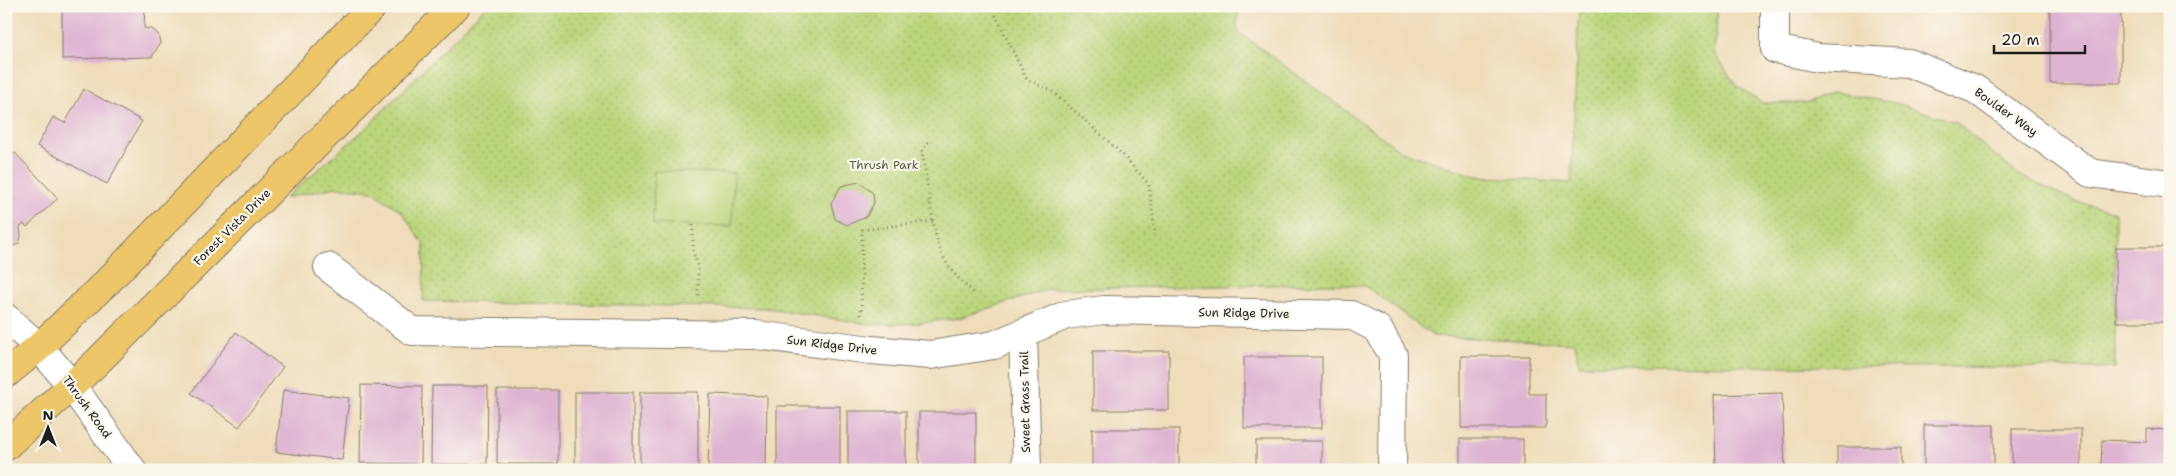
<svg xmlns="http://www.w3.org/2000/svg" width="2176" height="476" font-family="'Shantell Sans',sans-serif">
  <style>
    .park { fill: url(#park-dots); stroke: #6c784c }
    .pitch { fill: #bbd57b; stroke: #6c784c }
    .building { fill: #deb4d2 }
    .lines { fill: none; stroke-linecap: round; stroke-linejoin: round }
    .minor-casing { stroke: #867c6a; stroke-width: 30 }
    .major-casing { stroke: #867c6a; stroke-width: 30 }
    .path { stroke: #867c6a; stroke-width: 3; stroke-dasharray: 1 4; stroke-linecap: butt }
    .minor { stroke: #fff; stroke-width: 28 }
    .major { stroke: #ecc669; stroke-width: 28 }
    .labels { text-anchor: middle; stroke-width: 4.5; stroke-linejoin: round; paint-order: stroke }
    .street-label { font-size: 12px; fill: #1c1c1c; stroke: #fbf7ec }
    .park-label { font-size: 12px; fill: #545d3d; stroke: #fbf7ec }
  </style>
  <defs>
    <pattern id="park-dots" width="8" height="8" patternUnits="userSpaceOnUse" patternTransform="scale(1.25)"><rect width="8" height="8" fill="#bbd57b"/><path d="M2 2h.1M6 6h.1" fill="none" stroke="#a0b66a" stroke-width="1.8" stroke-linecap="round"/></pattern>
  </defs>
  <rect width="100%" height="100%" fill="#fbf7ec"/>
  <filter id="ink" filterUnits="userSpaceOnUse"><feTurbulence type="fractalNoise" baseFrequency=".02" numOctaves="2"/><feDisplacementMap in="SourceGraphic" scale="10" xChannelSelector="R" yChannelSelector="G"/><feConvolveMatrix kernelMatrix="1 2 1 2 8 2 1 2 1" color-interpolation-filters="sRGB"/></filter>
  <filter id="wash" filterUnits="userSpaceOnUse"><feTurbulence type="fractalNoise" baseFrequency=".0096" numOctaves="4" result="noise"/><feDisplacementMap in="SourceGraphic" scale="20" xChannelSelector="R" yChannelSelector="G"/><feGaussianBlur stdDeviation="1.12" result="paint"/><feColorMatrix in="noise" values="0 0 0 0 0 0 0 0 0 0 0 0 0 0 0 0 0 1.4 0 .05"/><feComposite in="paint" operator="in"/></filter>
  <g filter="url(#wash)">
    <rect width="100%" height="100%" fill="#efdcb9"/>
    <path class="park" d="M486,6H1238L1237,31L1401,151L1477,176L1571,183L1579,6H1718L1714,53L1736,85L1762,103H1805L1834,92L1896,103L1955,122L2020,176L2075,201L2115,212V368L1579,365L1575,343L1433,336L1365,286L1328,284L1049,289L959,318L920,323L874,325L767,308L423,301L424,245L402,212L372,191L336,187L285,198L365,129Z"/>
    <path class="pitch" d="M654,171L734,173L732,226L653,224Z"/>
    <g id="blocks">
      <g class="building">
        <path d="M62,6H145L144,28L152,29L158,34L160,43L152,57L62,59Z"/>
        <rect x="2050" y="9" width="71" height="74"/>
        <path d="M84,89L142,121L107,184L37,146L53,117L65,123Z"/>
        <path d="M15,153L58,198L27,227L24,224L20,227L21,236L19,243L12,247L6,246V161Z"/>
        <path d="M859,182L873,193L874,203L866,217L847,225L835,219L831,203L841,186Z"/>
        <rect x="2116" y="247" width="54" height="75"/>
        <path d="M236,332L283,367L239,427L191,393Z"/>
        <rect x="1093" y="351" width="76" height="59"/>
        <path d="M1461,356H1529V394H1546V428H1461Z"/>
        <rect x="1244" y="357" width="78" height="71"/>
        <path d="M361,385L422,386L421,464L360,463Z"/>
        <path d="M432,386H488L487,464H431Z"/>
        <path d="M283,390L349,398L342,460L276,452Z"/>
        <rect x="497" y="390" width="61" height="74"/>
        <rect x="575" y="392" width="58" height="78"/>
        <rect x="640" y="392" width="58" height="78"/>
        <path d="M1782,393L1785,470H1716L1714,395Z"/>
        <path d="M710,394L767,396L766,470H708Z"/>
        <rect x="777" y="406" width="63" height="64"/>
        <rect x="848" y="411" width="58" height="59"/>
        <rect x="919" y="412" width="57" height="58"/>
        <rect x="1924" y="425" width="70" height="45"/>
        <rect x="1092" y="429" width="87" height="41"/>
        <rect x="2012" y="429" width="69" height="41"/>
        <path d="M2147,429L2170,430V470H2101L2102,440L2147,442Z"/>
        <rect x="1460" y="439" width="63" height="31"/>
        <rect x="1256" y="441" width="66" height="29"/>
        <rect x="1837" y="447" width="64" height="23"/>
      </g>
    </g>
  </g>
  <g filter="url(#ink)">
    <use href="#blocks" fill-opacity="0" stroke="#867c6a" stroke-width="1"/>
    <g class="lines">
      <g class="minor-casing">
        <g id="minor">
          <path d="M1775,6V49L1818,58L1909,63L1975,89L2090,173L2170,184"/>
          <path d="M328,267L412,331L756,335L871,350L930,355L994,345L1066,315L1104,310L1351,315L1378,329L1393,355L1392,470"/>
          <path d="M6,318L39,347L72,386L132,470"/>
          <path d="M1023,333L1027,470"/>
        </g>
      </g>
      <g class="major-casing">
        <g id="major">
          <path d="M6,374L39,347L108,281L373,6"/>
          <path d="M6,446L94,365L456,6"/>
        </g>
      </g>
      <g class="path">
        <path d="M991,6L1027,80L1050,90L1078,114L1123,155L1149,185L1155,233"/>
        <path d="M928,142L922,151L933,221"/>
        <path d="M693,225V252L698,266V299"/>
        <path d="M861,315L862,230L933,221C939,256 948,272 976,294"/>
      </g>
      <use href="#minor" class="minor"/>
      <use href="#major" class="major"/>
    </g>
  </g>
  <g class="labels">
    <g class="street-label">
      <text transform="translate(2006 112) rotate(35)" y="4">Boulder Way</text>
      <text transform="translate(232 227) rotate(-45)" y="4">Forest Vista Drive</text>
      <text transform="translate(1244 313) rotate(1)" y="4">Sun Ridge Drive</text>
      <text transform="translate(832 345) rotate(7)" y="4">Sun Ridge Drive</text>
      <text transform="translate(1025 402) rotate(-91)" y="4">Sweet Grass Trail</text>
      <text transform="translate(87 407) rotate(54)" y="4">Thrush Road</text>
    </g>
    <g class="park-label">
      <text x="884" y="169">Thrush Park</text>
    </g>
  </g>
  <rect width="2176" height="476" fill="none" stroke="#fbf7ec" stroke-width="25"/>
  <g transform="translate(48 428)" stroke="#fbf7ec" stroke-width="4" paint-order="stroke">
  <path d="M0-4L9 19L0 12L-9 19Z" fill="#1c1c1c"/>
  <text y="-8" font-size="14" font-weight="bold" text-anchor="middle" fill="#1c1c1c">N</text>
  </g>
  <path d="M1994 45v8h91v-8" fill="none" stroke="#1c1c1c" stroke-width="2.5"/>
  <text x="2001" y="45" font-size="15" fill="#1c1c1c" stroke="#fbf7ec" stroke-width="4" paint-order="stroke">20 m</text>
</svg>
